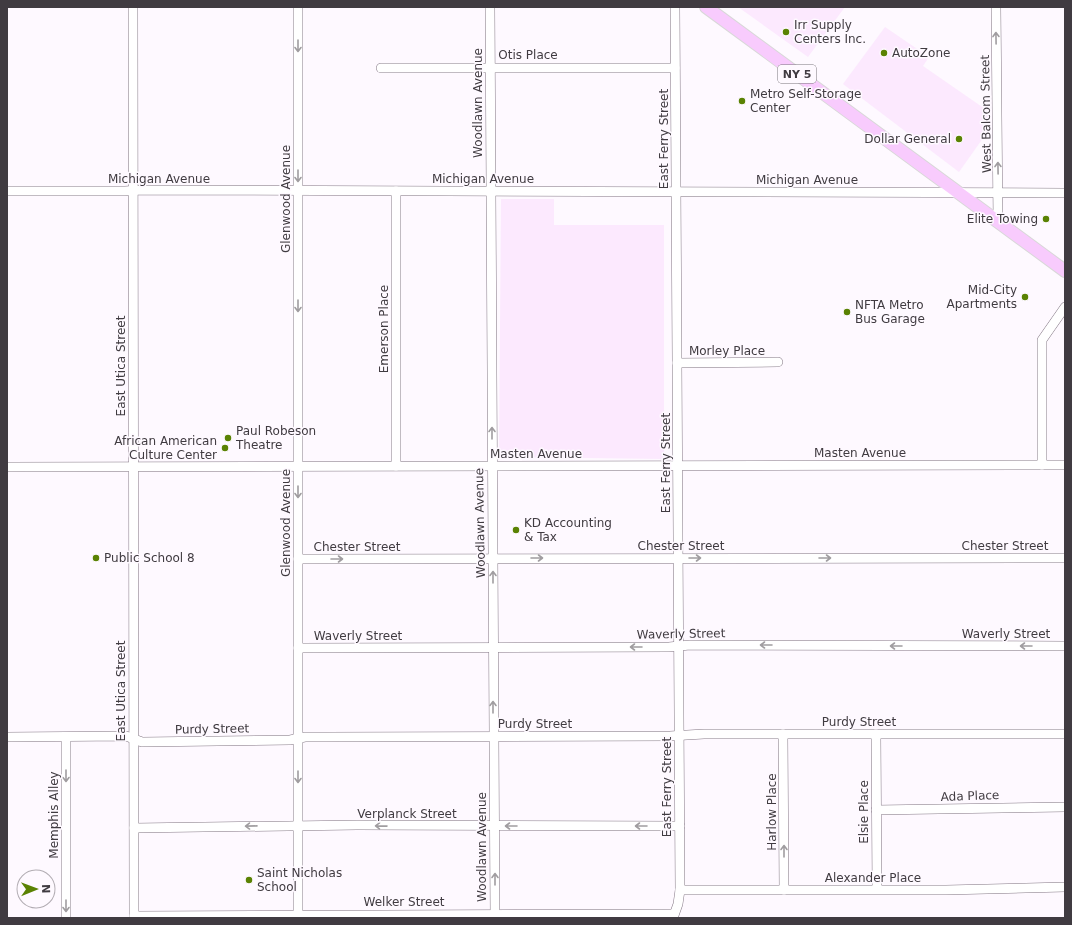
<svg xmlns="http://www.w3.org/2000/svg" width="1072" height="925" font-family="'DejaVu Sans',sans-serif">
  <style>
    .built { fill: #fce9fe }
    .lines { fill: none; stroke-linecap: round; stroke-linejoin: round }
    .minor-casing { stroke: #837784; stroke-width: 10 }
    .major-casing { stroke: #d9d8d9; stroke-width: 14 }
    .minor { stroke: #fff; stroke-width: 9 }
    .major { stroke: #f8cbfd; stroke-width: 12 }
    .oneway { stroke: #a09da0 }
    .poi-dot { fill: #5a8203; stroke: #fef9ff; stroke-width: 1.5 }
    .labels { text-anchor: middle; stroke-width: 3; stroke-linejoin: round; paint-order: stroke }
    .shield { fill: #fef9ff; stroke: #79747a; stroke-width: 1 }
    .shield-label { font-size: 11px; font-weight: bold; fill: #403b41 }
    .poi-label { font-size: 12px; fill: #403b41; stroke: #fef9ff; text-anchor: start }
    .street-label { font-size: 12px; fill: #403b41; stroke: #fef9ff }
  </style>
  <rect width="100%" height="100%" fill="#fef9ff"/>
  <g class="built">
    <path d="M738,7H845L808,57Z"/>
    <path d="M885,27L929,57L923,66L988,111V131L959,172L843,84Z"/>
    <path d="M501,199H554V225H664V459L499,457Z"/>
  </g>
  <g class="lines">
    <g class="minor-casing">
      <g id="minor">
        <path d="M133,7L134,918"/>
        <path d="M298,7V918"/>
        <path d="M490,7L495,918"/>
        <path d="M996,7L998,221"/>
        <path d="M381,68H675"/>
        <path d="M7,191H125L142,190L1065,193"/>
        <path d="M396,191V466"/>
        <path d="M677,363L778,362"/>
        <path d="M1042,465V340L1065,307"/>
        <path d="M7,467L1065,465"/>
        <path d="M298,559L1065,558"/>
        <path d="M298,648L669,647L690,645L1065,646"/>
        <path d="M783,734L784,890"/>
        <path d="M876,734L877,889"/>
        <path d="M7,737L126,736L142,742L290,740L305,737H326L670,736L704,734H1065"/>
        <path d="M876,810L1065,807"/>
        <path d="M134,828L357,825L680,826"/>
        <path d="M680,890H946L1065,887"/>
        <path d="M134,916L674,914"/>
        <path d="M66,918V737"/>
        <path d="M673,918L678,904L680,890L675,7"/>
      </g>
    </g>
    <g class="major-casing">
      <path id="major" d="M706,7L1065,271"/>
    </g>
    <use href="#minor" class="minor"/>
    <use href="#major" class="major"/>
  </g>
  <defs><path id="oneway-shaft" d="M-6 0H5M1.5-3L5.5 0L1.5 3" fill="none" stroke-width="1.6" stroke-linecap="round" stroke-linejoin="round"/></defs>
  <g class="oneway">
    <use href="#oneway-shaft" transform="translate(996 38) rotate(-91)"/>
    <use href="#oneway-shaft" transform="translate(298 46) rotate(90)"/>
    <use href="#oneway-shaft" transform="translate(998 168) rotate(-91)"/>
    <use href="#oneway-shaft" transform="translate(298 176) rotate(90)"/>
    <use href="#oneway-shaft" transform="translate(298 306) rotate(90)"/>
    <use href="#oneway-shaft" transform="translate(492 433) rotate(-90)"/>
    <use href="#oneway-shaft" transform="translate(298 492) rotate(90)"/>
    <use href="#oneway-shaft" transform="translate(537 558)"/>
    <use href="#oneway-shaft" transform="translate(695 558)"/>
    <use href="#oneway-shaft" transform="translate(825 558)"/>
    <use href="#oneway-shaft" transform="translate(337 559)"/>
    <use href="#oneway-shaft" transform="translate(493 577) rotate(-90)"/>
    <use href="#oneway-shaft" transform="translate(766 645) rotate(-180)"/>
    <use href="#oneway-shaft" transform="translate(896 646) rotate(180)"/>
    <use href="#oneway-shaft" transform="translate(1026 646) rotate(180)"/>
    <use href="#oneway-shaft" transform="translate(636 647) rotate(180)"/>
    <use href="#oneway-shaft" transform="translate(493 707) rotate(-90)"/>
    <use href="#oneway-shaft" transform="translate(66 776) rotate(90)"/>
    <use href="#oneway-shaft" transform="translate(298 777) rotate(90)"/>
    <use href="#oneway-shaft" transform="translate(251 826) rotate(179)"/>
    <use href="#oneway-shaft" transform="translate(381 826) rotate(-179)"/>
    <use href="#oneway-shaft" transform="translate(511 826) rotate(180)"/>
    <use href="#oneway-shaft" transform="translate(641 826) rotate(-180)"/>
    <use href="#oneway-shaft" transform="translate(784 851) rotate(-90)"/>
    <use href="#oneway-shaft" transform="translate(495 879) rotate(-90)"/>
    <use href="#oneway-shaft" transform="translate(66 906) rotate(90)"/>
  </g>
  <g class="poi-dot">
    <circle cx="786" cy="32" r="4"/>
    <circle cx="884" cy="53" r="4"/>
    <circle cx="742" cy="101" r="4"/>
    <circle cx="959" cy="139" r="4"/>
    <circle cx="1046" cy="219" r="4"/>
    <circle cx="1025" cy="297" r="4"/>
    <circle cx="847" cy="312" r="4"/>
    <circle cx="228" cy="438" r="4"/>
    <circle cx="225" cy="448" r="4"/>
    <circle cx="516" cy="530" r="4"/>
    <circle cx="96" cy="558" r="4"/>
    <circle cx="249" cy="880" r="4"/>
  </g>
  <g class="labels">
    <rect class="shield" x="778" y="65" width="38" height="18" rx="3"/>
    <g class="shield-label">
      <text x="797" y="78">NY 5</text>
    </g>
    <g class="poi-label">
      <text x="794" y="29">Irr Supply<tspan x="794" dy="14">Centers Inc.</tspan></text>
      <text x="892" y="57">AutoZone</text>
      <text x="750" y="98">Metro Self-Storage<tspan x="750" dy="14">Center</tspan></text>
      <text x="951" y="143" text-anchor="end">Dollar General</text>
      <text x="1038" y="223" text-anchor="end">Elite Towing</text>
      <text x="1017" y="294" text-anchor="end">Mid-City<tspan x="1017" dy="14">Apartments</tspan></text>
      <text x="855" y="309">NFTA Metro<tspan x="855" dy="14">Bus Garage</tspan></text>
      <text x="236" y="435">Paul Robeson<tspan x="236" dy="14">Theatre</tspan></text>
      <text x="217" y="445" text-anchor="end">African American<tspan x="217" dy="14">Culture Center</tspan></text>
      <text x="524" y="527">KD Accounting<tspan x="524" dy="14">&amp; Tax</tspan></text>
      <text x="104" y="562">Public School 8</text>
      <text x="257" y="877">Saint Nicholas<tspan x="257" dy="14">School</tspan></text>
    </g>
    <g class="street-label">
      <text x="528" y="59">Otis Place</text>
      <text transform="translate(478 103) rotate(-90)" y="4">Woodlawn Avenue</text>
      <text transform="translate(986 114) rotate(-91)" y="4">West Balcom Street</text>
      <text transform="translate(664 139) rotate(-90)" y="4">East Ferry Street</text>
      <text x="159" y="183">Michigan Avenue</text>
      <text x="483" y="183">Michigan Avenue</text>
      <text x="807" y="184">Michigan Avenue</text>
      <text transform="translate(286 199) rotate(-90)" y="4">Glenwood Avenue</text>
      <text transform="translate(384 329) rotate(-90)" y="4">Emerson Place</text>
      <text x="727" y="355">Morley Place</text>
      <text transform="translate(121 366) rotate(-90)" y="4">East Utica Street</text>
      <text x="860" y="457">Masten Avenue</text>
      <text x="536" y="458">Masten Avenue</text>
      <text transform="translate(666 463) rotate(-90)" y="4">East Ferry Street</text>
      <text transform="translate(286 523) rotate(-90)" y="4">Glenwood Avenue</text>
      <text transform="translate(480 523) rotate(-91)" y="4">Woodlawn Avenue</text>
      <text x="681" y="550">Chester Street</text>
      <text x="1005" y="550">Chester Street</text>
      <text x="357" y="551">Chester Street</text>
      <text transform="translate(681 634) rotate(-1)" y="4">Waverly Street</text>
      <text x="1006" y="638">Waverly Street</text>
      <text x="358" y="640">Waverly Street</text>
      <text transform="translate(121 691) rotate(-90)" y="4">East Utica Street</text>
      <text x="859" y="726">Purdy Street</text>
      <text x="535" y="728">Purdy Street</text>
      <text transform="translate(212 729) rotate(-1)" y="4">Purdy Street</text>
      <text transform="translate(667 787) rotate(-90)" y="4">East Ferry Street</text>
      <text transform="translate(970 796) rotate(-2)" y="4">Ada Place</text>
      <text transform="translate(772 812) rotate(-90)" y="4">Harlow Place</text>
      <text transform="translate(864 812) rotate(-90)" y="4">Elsie Place</text>
      <text x="407" y="818">Verplanck Street</text>
      <text transform="translate(54 815) rotate(-90)" y="4">Memphis Alley</text>
      <text transform="translate(482 847) rotate(-90)" y="4">Woodlawn Avenue</text>
      <text x="873" y="882">Alexander Place</text>
      <text x="404" y="906">Welker Street</text>
    </g>
  </g>
  <rect width="1072" height="925" fill="none" stroke="#403b41" stroke-width="16"/>
  <g transform="translate(36 889) rotate(89)"><circle r="19" fill="#fef9ff" stroke="#b2adb3"/>
  <path d="M0-3L7 15L0 10L-7 15Z" fill="#5a8203"/>
  <text y="-6" font-size="11" font-weight="bold" text-anchor="middle" fill="#403b41">N</text>
  </g>
</svg>
